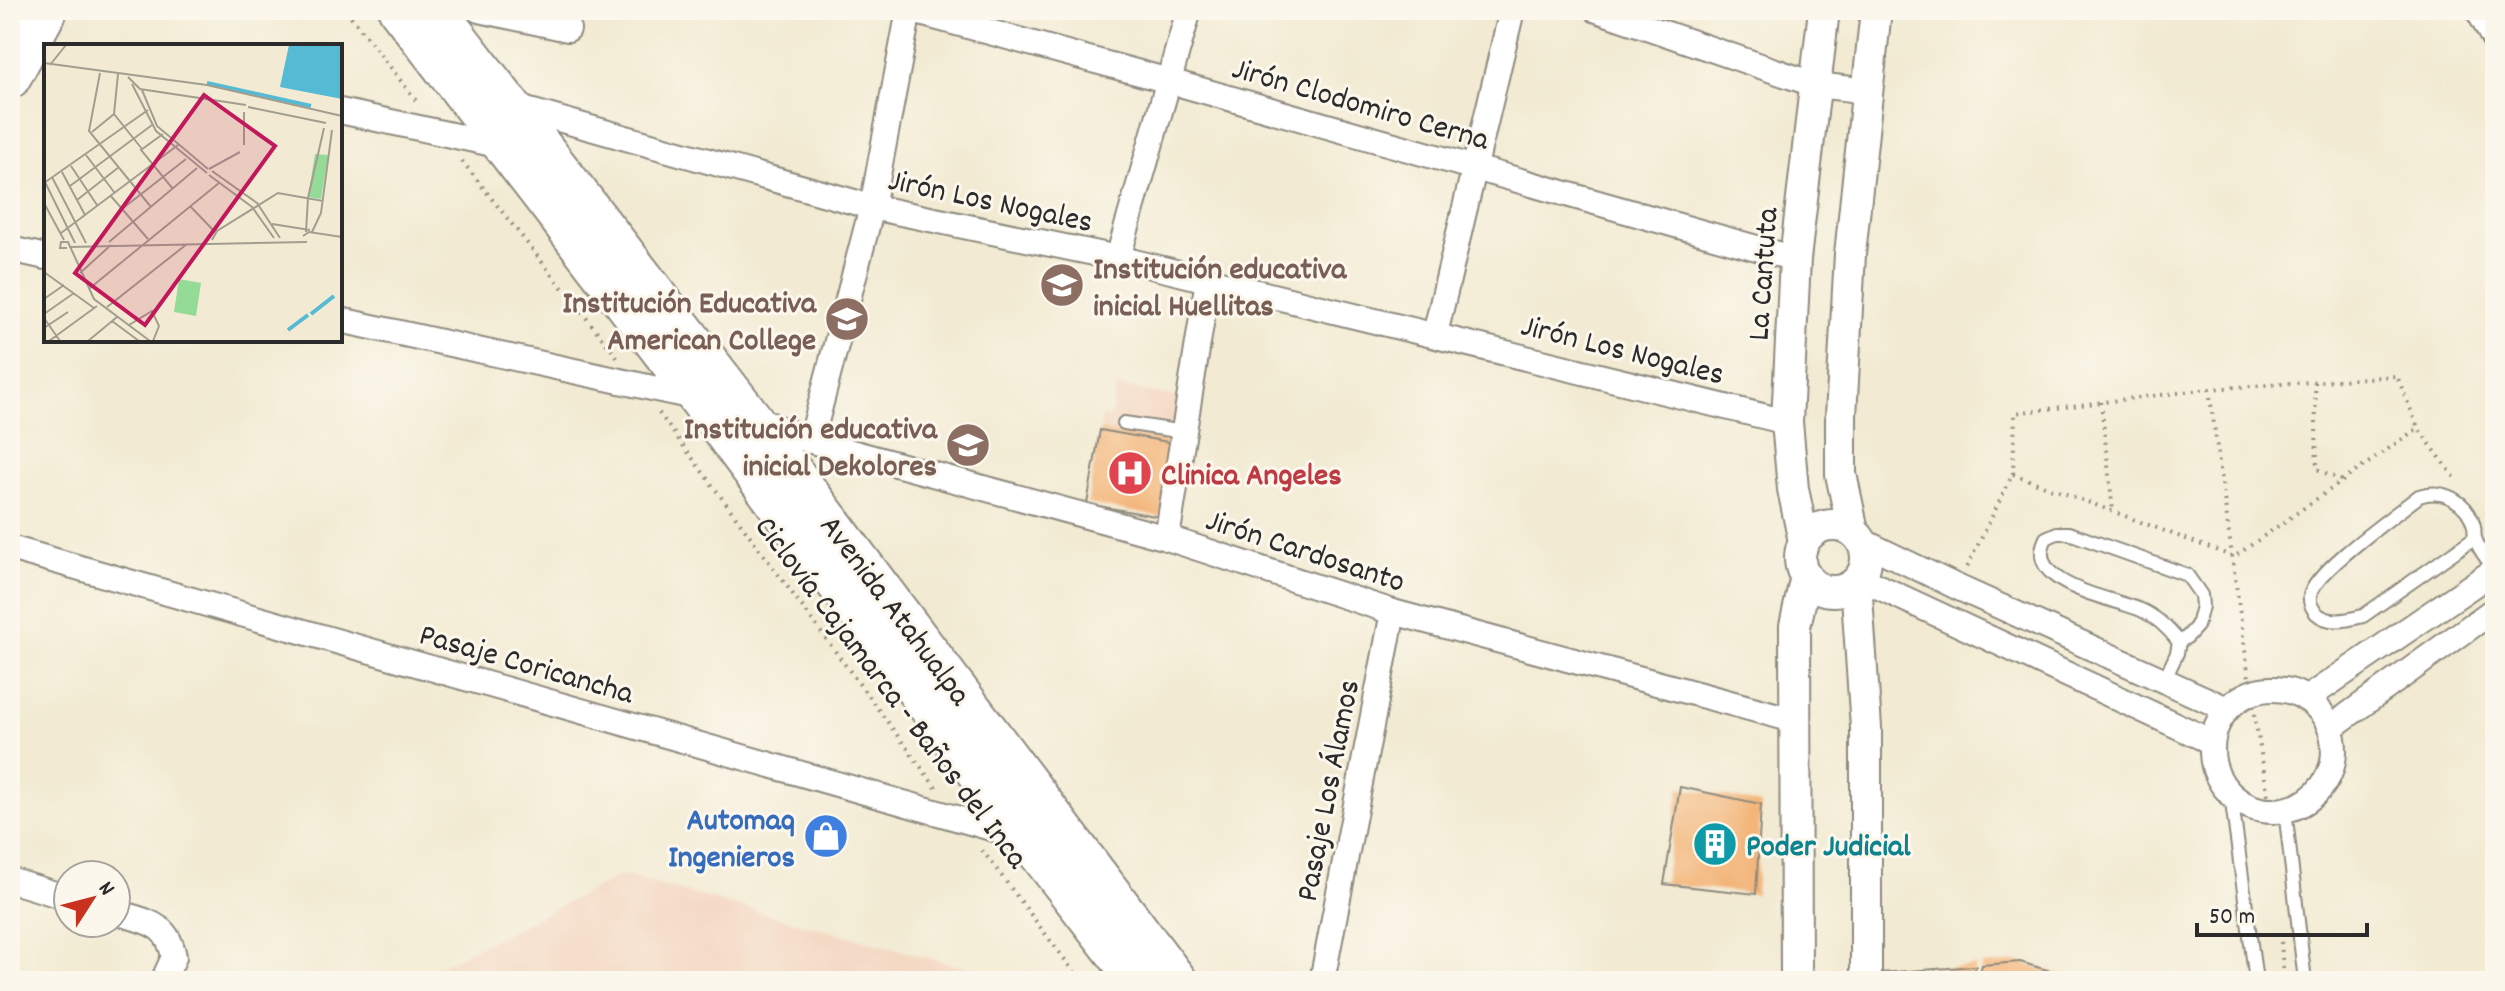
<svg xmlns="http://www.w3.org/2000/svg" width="2505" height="991" font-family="Dekko,sans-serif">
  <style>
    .built { fill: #f3d4be }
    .building { fill: #f3b579 }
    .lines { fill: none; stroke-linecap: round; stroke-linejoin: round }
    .service-casing { stroke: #8e8a7e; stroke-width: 16 }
    .minor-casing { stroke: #8e8a7e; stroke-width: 28 }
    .tertiary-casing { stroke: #8e8a7e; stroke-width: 34 }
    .primary-casing { stroke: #8e8a7e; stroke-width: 42 }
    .trunk-casing { stroke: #8e8a7e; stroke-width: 44 }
    .path { stroke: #8e8a7e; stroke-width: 4; stroke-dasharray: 2 6; stroke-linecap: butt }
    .service { stroke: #fff; stroke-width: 12 }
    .minor { stroke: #fff; stroke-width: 24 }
    .tertiary { stroke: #fff; stroke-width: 30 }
    .primary { stroke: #fff; stroke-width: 38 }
    .trunk { stroke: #fff; stroke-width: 40 }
    .labels { text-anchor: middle; stroke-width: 6; stroke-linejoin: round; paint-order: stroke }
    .street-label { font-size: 32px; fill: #2b2b2b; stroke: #fbf7ec }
    .education-label { font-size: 32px; font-weight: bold; fill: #785e54; stroke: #fbf7ec; text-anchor: end }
    .health-label { font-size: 32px; font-weight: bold; fill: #be3a42; stroke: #fbf7ec; text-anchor: start }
    .shop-label { font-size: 32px; font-weight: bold; fill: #366cbe; stroke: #fbf7ec; text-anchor: end }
    .culture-label { font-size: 32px; font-weight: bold; fill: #0d838f; stroke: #fbf7ec; text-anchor: start }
    .inset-river { fill: none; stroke: #55bad4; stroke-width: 4 }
    .inset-road { fill: none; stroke: #a29e8f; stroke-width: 2 }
    .view { fill: #c2185b; fill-opacity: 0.15; stroke: #c2185b; stroke-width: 4 }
    .inset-edge { fill: none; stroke: #2b2b2b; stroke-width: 4 }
  </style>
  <rect width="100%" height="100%" fill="#fbf7ec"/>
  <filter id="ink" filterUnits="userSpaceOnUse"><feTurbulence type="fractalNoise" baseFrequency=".0125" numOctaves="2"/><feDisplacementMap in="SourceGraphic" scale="16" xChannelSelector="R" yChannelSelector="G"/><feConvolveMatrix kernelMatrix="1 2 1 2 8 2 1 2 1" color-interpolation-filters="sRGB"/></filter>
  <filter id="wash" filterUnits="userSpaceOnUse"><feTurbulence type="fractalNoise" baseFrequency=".006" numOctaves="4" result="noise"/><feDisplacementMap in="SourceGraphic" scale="32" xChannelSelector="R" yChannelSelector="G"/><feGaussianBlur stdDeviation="1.8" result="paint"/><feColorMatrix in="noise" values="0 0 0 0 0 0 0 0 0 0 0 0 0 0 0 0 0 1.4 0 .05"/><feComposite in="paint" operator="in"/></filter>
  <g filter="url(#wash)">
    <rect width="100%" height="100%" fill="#f2ead2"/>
    <g class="built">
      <path d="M1116,386L1182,398L1161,517L1087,504L1102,416L1110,418Z"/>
      <path d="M622,875L1015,981H411Z"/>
    </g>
    <g id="blocks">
      <g class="building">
        <path d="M1100,430L1174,443L1161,517L1087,504Z"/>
        <path d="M1680,787L1761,804L1756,894L1664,884Z"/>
        <path d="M2020,962L2067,976L2066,981H1978L1982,965Z"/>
        <path d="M1976,966L1972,981H1882L1881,973Z"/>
      </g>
    </g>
  </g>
  <g filter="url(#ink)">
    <use href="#blocks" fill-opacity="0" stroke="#8e8a7e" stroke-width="2"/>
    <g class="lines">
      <g class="service-casing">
        <g id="service">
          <path d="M1124,423L1184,432"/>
          <path d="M2474,538L2363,616C2347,620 2329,625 2316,613C2312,608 2309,602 2310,596C2313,572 2398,513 2419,496C2442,488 2468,501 2474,526C2475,530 2474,534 2475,538C2478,549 2489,561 2495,571"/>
          <path d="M2164,681L2177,653L2179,642C2168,628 2157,617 2141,610C2110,597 2022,585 2046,538L2057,533H2069L2187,575L2201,595L2202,606L2197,626L2187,637L2179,642"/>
          <path d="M2231,795L2256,981"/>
          <path d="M2285,810L2305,981"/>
        </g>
      </g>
      <g class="minor-casing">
        <g id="minor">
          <path d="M479,10L568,29"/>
          <path d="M1597,10L1816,85L1869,91"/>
          <path d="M2478,10L2495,41"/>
          <path d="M512,106L872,207L1118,258L1787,422"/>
          <path d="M340,111L502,146"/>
          <path d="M10,249L46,257"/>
          <path d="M1118,258L1189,10"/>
          <path d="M340,320L698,398"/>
          <path d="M1435,334L1512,10"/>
          <path d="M759,420L811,441L1167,538L1393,612L1797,721"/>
          <path d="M811,441L872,207L909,10L1169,81L1795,259"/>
          <path d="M1167,538L1208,280"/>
          <path d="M1862,541L1957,587L2227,709"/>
          <path d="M10,548L1026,838"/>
          <path d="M1860,578L2212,742"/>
          <circle cx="2273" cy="750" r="61"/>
          <path d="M2306,699L2495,570"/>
          <path d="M2330,728L2495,609"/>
          <path d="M10,880L68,898"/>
          <path d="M116,912C146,922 168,922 174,957L163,981"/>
          <path d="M1322,981L1393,612"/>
        </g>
      </g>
      <g class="tertiary-casing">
        <g id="tertiary">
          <circle cx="1833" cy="558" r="33"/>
          <path d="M1853,531L1841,474V416L1850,254L1876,10"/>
          <path d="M1804,542L1793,489L1787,422L1795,259L1824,10"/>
          <path d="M1856,582L1866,728V981"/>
          <path d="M1796,981L1795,626L1806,576"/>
        </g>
      </g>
      <g class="primary-casing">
        <g id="primary">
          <path d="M398,10L697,398L1026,838L1137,981"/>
          <path d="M437,10L752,417L1178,981"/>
        </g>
      </g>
      <g class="trunk-casing">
        <path id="trunk" d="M10,78L47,10"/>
      </g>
      <g class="path">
        <path d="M346,10L418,103"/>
        <path d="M462,161L618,358"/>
        <path d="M2315,382L2317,469L2343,481"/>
        <path d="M2209,389L2251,693L2269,802"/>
        <path d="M2101,402L2113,511"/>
        <path d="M659,413L937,789"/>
        <path d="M2013,474L2234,557L2418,428"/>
        <path d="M1967,567L2013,474L2015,413L2209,389L2397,376L2418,428L2458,482"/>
        <path d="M982,850L1081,981"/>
        <path d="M2281,942L2284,981"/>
      </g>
      <use href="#service" class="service"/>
      <use href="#minor" class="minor"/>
      <use href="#tertiary" class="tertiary"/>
      <use href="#primary" class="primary"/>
      <use href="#trunk" class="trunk"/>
    </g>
  </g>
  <defs>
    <g id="school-disc" transform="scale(2.3)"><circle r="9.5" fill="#8d6e63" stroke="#fbf7ec"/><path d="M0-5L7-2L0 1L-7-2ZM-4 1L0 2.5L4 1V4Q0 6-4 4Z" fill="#fff"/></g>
    <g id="hospital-disc" transform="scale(2.3)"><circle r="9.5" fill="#e0444e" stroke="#fbf7ec"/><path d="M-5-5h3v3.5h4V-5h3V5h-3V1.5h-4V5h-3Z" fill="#fff"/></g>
    <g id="shop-disc" transform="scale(2.3)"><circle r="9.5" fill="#3f7fe0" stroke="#fbf7ec"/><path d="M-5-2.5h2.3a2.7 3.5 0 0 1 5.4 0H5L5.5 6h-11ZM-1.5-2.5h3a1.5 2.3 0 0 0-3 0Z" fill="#fff"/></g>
    <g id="building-disc" transform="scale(2.3)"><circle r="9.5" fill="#0f9aa8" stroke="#fbf7ec"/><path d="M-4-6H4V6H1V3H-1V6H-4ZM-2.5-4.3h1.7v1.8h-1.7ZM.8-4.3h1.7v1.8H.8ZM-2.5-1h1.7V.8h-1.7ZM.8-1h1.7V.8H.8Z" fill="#fff"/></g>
  </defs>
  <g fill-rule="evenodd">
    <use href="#school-disc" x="1062" y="285"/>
    <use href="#school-disc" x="847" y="319"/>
    <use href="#school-disc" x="968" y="445"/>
    <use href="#hospital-disc" x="1130" y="473"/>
    <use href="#shop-disc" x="826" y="836"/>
    <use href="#building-disc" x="1715" y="844"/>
  </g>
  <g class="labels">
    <g class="street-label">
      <text transform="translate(1361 102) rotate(16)" y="11">Jirón Clodomiro Cerna</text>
      <text transform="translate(991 199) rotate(12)" y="11">Jirón Los Nogales</text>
      <text transform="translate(1761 274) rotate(-86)" y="11">La Cantuta</text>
      <text transform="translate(1623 348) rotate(14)" y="11">Jirón Los Nogales</text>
      <text transform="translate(1306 549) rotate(18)" y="11">Jirón Cardosanto</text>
      <text transform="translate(897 609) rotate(53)" y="11">Avenida Atahualpa</text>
      <text transform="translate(527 662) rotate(16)" y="11">Pasaje Coricancha</text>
      <text transform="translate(893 691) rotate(53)" y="11">Ciclovía Cajamarca - Baños del Inca</text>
      <text transform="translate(1326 790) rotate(-79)" y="11">Pasaje Los Álamos</text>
    </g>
    <g class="education-label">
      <text x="1093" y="278" text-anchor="start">Institución educativa<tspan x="1093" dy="37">inicial Huellitas</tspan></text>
      <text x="816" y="312">Institución Educativa<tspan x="816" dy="37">American College</tspan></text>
      <text x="937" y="438">Institución educativa<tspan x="937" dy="37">inicial Dekolores</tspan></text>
    </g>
    <g class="health-label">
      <text x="1161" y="484">Clinica Angeles</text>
    </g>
    <g class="shop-label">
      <text x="795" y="829">Automaq<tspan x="795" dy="37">Ingenieros</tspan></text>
    </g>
    <g class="culture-label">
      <text x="1746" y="855">Poder Judicial</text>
    </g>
  </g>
  <g transform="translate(44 44)">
    <rect width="298" height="298" fill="#f2ead2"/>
    <path d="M271,110L284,111L277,155L264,153ZM135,235L157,239L152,272L130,268Z" fill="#93db96"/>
    <path d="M245,1H298V55L236,43Z" fill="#55bad4"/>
    <path class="inset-river" d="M163,39L267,62M267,270L290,252M244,286L264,271"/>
    <path class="inset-road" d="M0,19L163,41L298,72M6,21L22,1M56,29L45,87L107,163M74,30L70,70L98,105M84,33L96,45L202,61M88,40L112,87L163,129M98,46L113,82L164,125M204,63L282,79M48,88L70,70M119,90L97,106L129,145M200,101V68M42,111L70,148M27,122L53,161M165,125L196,108M168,127L213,159L236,194M18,128L41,171M165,131L208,163L230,194M8,133L42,199M1,138L31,199M0,139L104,66M26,142L108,81M66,151L104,195M33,156L75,123M0,159L20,196M146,162L171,188M78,165L142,115M228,180L266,186M262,188L264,154L280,84M268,188L277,169L288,86M17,189L134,101M259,192L265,188L298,193M168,196L173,187L234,149L279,157M65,198L153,124M25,203L263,198M23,204H16L17,198H24L50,255L106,297M0,228L50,264M36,229L67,201M46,244L175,139M0,255L20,241M63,263L143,200M0,270L30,249M0,274L16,297M68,277L95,297M85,281L108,267L115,282L109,297M0,284L24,268M5,297L53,262M44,297L73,273"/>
    <path class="view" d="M160,51L231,102L101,281L31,229Z"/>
    <rect width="298" height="298" class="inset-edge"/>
  </g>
  <rect width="2505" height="991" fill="none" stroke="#fbf7ec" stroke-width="40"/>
  <g transform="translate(92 899) rotate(54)"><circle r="38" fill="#fbf7ec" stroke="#a8a59f" stroke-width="2"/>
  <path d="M0-6L14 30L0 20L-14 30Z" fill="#c8321e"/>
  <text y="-12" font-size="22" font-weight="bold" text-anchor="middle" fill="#2b2b2b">N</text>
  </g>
  <path d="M2197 923v12h170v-12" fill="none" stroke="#2b2b2b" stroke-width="4"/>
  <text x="2209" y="923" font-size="24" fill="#2b2b2b" stroke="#fbf7ec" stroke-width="6" paint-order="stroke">50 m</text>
</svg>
